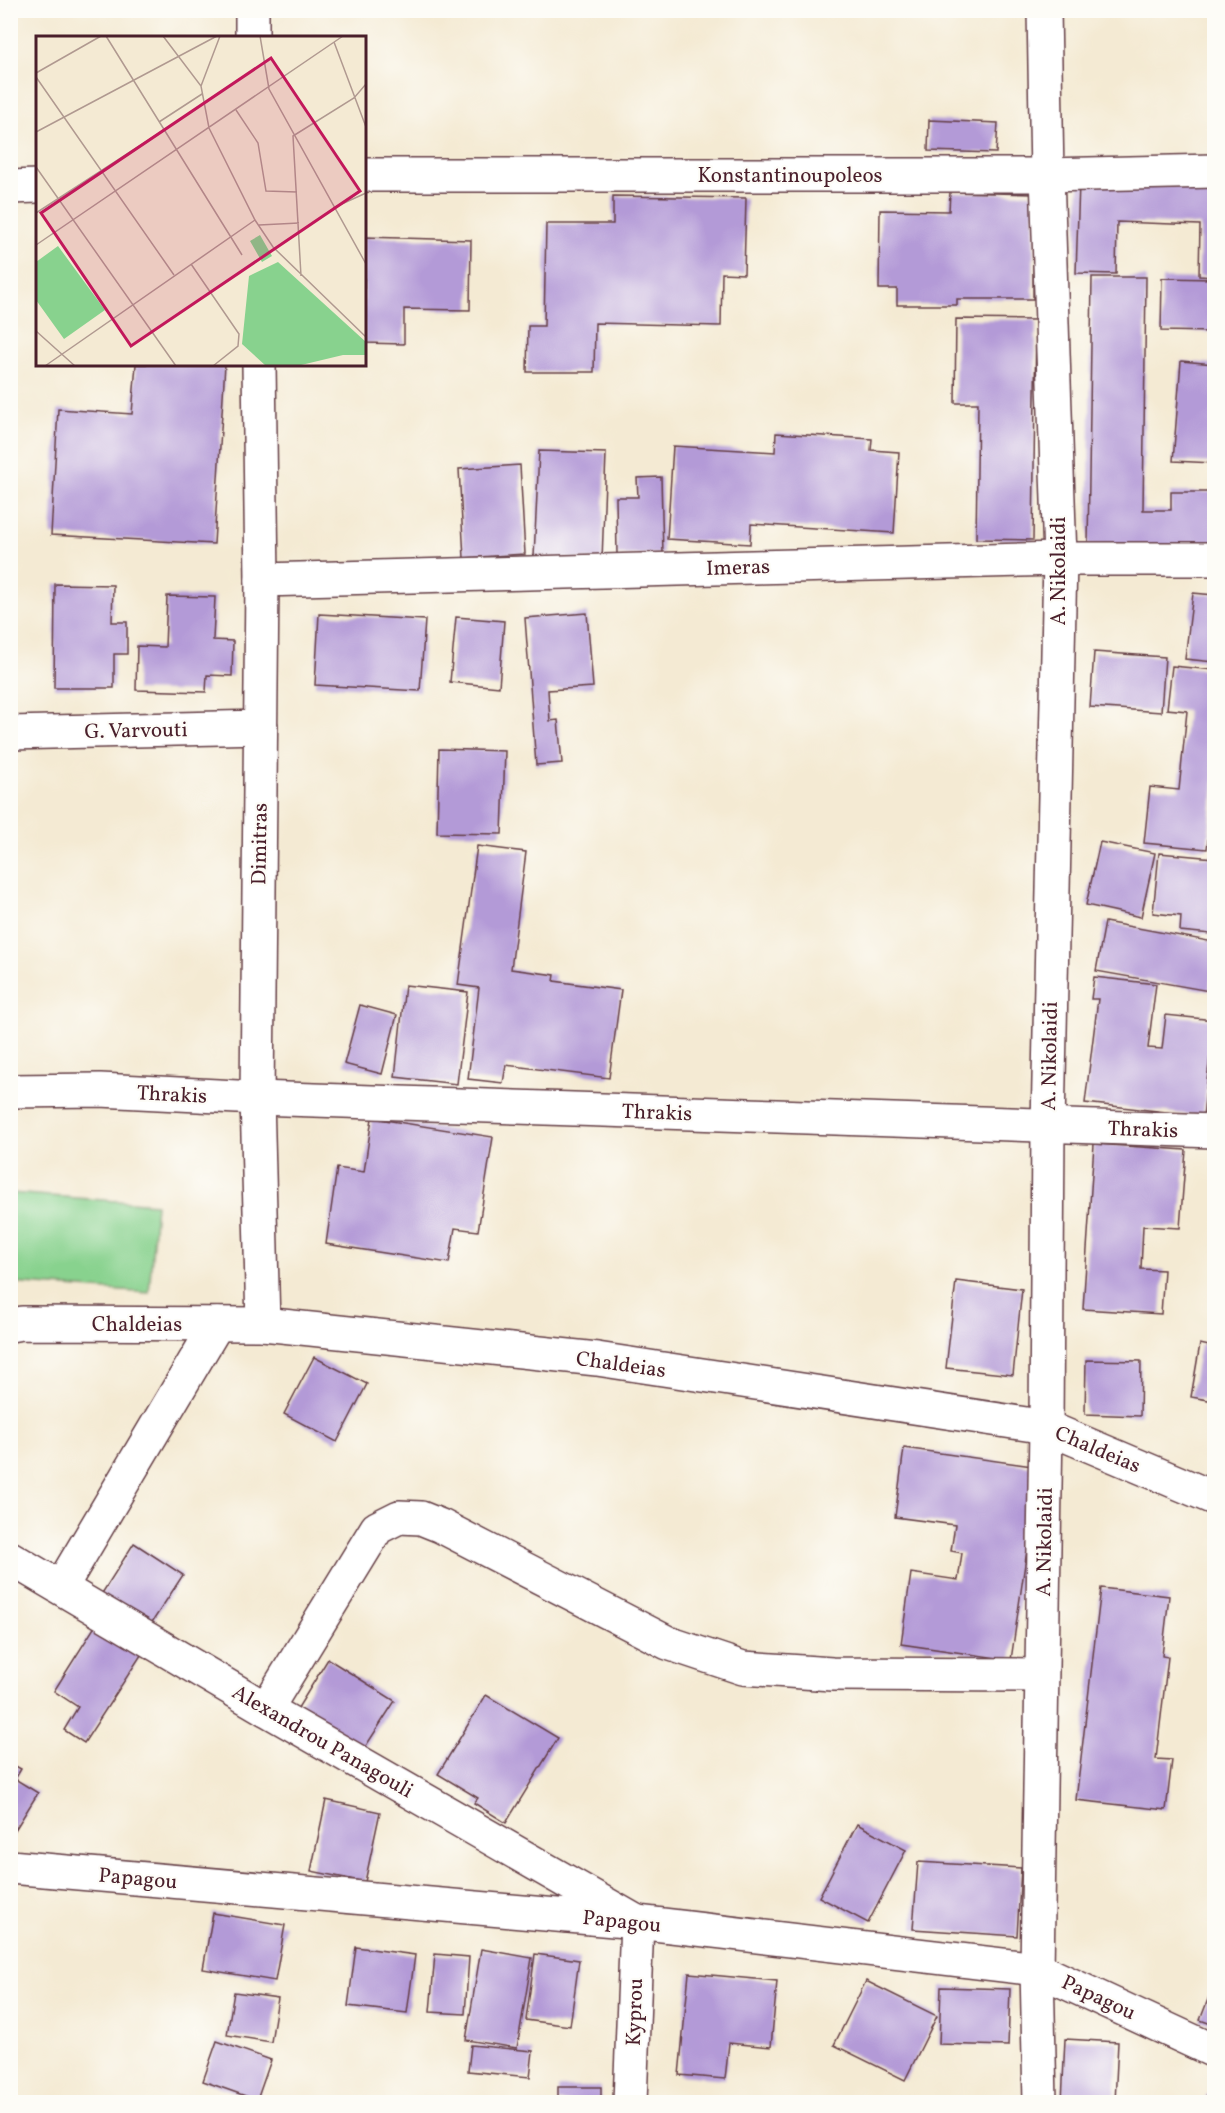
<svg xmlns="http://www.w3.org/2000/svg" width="1225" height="2113" font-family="Vollkorn,serif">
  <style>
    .green { fill: #88d28e; stroke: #69785c; stroke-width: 1.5 }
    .building { fill: #b39ad7 }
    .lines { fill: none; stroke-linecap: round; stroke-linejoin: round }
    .minor-casing { stroke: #643d44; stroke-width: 36 }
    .minor { stroke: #fff; stroke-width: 33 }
    .labels { text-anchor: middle; stroke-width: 4.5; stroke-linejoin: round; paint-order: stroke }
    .street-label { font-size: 21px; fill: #4a1f2b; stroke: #fdfcf7 }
    .inset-road { fill: none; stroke: #b09990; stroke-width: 1.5 }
    .view { fill: #c2185b; fill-opacity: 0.15; stroke: #c2185b; stroke-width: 3 }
    .inset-edge { fill: none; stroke: #4a1f2b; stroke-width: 3 }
  </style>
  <rect width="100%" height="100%" fill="#fdfcf7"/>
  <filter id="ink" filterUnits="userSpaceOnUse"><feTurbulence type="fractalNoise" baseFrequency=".0167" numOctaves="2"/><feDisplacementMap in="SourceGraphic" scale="12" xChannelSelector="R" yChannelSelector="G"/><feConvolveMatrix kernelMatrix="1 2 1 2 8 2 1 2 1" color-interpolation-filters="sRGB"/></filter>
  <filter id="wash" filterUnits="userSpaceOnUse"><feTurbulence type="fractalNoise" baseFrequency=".008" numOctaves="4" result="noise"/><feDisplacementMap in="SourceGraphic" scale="24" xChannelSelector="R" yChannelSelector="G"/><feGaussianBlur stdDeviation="1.35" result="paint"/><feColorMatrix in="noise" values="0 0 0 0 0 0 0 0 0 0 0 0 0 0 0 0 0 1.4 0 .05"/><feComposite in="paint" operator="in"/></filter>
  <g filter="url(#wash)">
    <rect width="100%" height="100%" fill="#f4ead3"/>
    <path class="green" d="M10,1193L156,1204L149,1293L11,1283Z"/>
    <g id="blocks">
      <g class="building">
        <path d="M929,120L998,123L996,153L928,151Z"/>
        <path d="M1079,183L1214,187V277L1199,276L1200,225L1117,222L1116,274L1076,273Z"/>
        <path d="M950,192L1034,194L1033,299H957V305H897V289H879L880,210L949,211Z"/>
        <path d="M613,196L746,198L744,274L722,273L721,326L595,323L594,372H527L528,326H544L546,224H613Z"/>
        <path d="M364,237L471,240L470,310L404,309V344L364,343Z"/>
        <path d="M1092,277H1146L1143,510H1171V492H1214V547L1088,545Z"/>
        <path d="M1162,278L1214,279V332L1161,331Z"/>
        <path d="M956,319L1036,320L1033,540L976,539L978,403H955Z"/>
        <path d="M1181,361L1214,364V463L1173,461Z"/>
        <path d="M136,364H225L214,544L51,535L58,409L132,414Z"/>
        <path d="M776,433L872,439L871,450L899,452L894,533L751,524L750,544L667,539L673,446L775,452Z"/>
        <path d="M539,451L606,453L602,560L534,557Z"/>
        <path d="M520,465L525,554L464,558L459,469Z"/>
        <path d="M661,477L663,554L617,555L616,497H638L637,478Z"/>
        <path d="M55,584L113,585L112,622H127V654H114V688H54Z"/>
        <path d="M1193,593L1214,595V662L1185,659Z"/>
        <path d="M167,596L215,597L213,640L233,641L232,676L207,675L206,692L136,690L137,646L165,647Z"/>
        <path d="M587,613L593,687L548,690L550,721L558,720L562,763L536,765L525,618Z"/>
        <path d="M319,614L425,620L420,691L315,685Z"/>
        <path d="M456,617L504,621L499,687L450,682Z"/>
        <path d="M1094,652L1165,657L1161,712L1090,707Z"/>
        <path d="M1172,666L1214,670V787L1207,849L1144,843L1150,787L1179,790L1187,711L1167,709Z"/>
        <path d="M439,749L505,751L502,834L437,833Z"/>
        <path d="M1100,842L1155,853L1141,917L1086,905Z"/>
        <path d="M477,846L526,852L511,969L555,975L554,981L621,990L609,1078L506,1065L503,1083L468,1079L479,988L458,985Z"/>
        <path d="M1159,853L1214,858V895L1211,934L1180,931L1181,916L1153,913Z"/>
        <path d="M1105,922L1214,942V961L1209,991L1096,971Z"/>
        <path d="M1094,977L1156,984L1148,1048L1162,1049L1166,1015L1214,1020L1203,1116L1085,1103L1098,999H1091Z"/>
        <path d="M405,985L468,992L457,1084L395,1077Z"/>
        <path d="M360,1005L397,1015L382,1074L344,1064Z"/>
        <path d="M372,1118L493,1137L478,1231L455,1228L449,1263L326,1244L337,1168L364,1172Z"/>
        <path d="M1094,1144L1186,1150L1180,1228L1143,1226L1141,1269L1164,1270L1161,1314L1083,1309Z"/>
        <path d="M956,1281L1022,1289L1013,1375L946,1368Z"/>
        <path d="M1200,1344L1214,1347V1401L1191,1397Z"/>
        <path d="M314,1357L367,1384L337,1442L284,1414Z"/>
        <path d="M1086,1360L1141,1361L1140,1416L1085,1414Z"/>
        <path d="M904,1448L1039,1467L1011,1660L901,1644L911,1573L958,1580L962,1553L951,1551L955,1525L895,1517Z"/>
        <path d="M134,1543L183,1575L147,1630L99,1598Z"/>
        <path d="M1101,1588L1169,1596L1162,1656L1168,1657L1156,1759L1172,1760L1166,1810L1076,1800Z"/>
        <path d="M97,1623L143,1652L84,1743L64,1730L78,1707L54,1691Z"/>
        <path d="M328,1659L395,1701L362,1752L296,1711Z"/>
        <path d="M486,1695L558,1738L506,1823L474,1803L478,1798L438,1774Z"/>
        <path d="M10,1763L21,1769L15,1779L38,1793L10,1838Z"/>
        <path d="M326,1800L380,1812L365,1882L311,1871Z"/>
        <path d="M857,1824L906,1850L868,1923L819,1897Z"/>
        <path d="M918,1862L1021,1868L1017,1936L913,1929Z"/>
        <path d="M213,1913L285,1925L275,1981L203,1969Z"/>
        <path d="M356,1947L415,1955L407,2013L348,2006Z"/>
        <path d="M481,1949L532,1958L517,2048L466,2040Z"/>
        <path d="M435,1954L469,1957L465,2014L430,2012Z"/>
        <path d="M535,1954L579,1960L570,2026L526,2020Z"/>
        <path d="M689,1973L777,1981L771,2047L729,2043L725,2079L679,2075Z"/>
        <path d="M866,1981L937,2016L905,2080L834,2045Z"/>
        <path d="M1214,1984V2025L1200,2020Z"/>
        <path d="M941,1987L1010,1989L1008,2046L939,2044Z"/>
        <path d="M234,1992L278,1998L271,2042L227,2035Z"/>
        <path d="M1065,2039L1118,2042L1115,2102H1062Z"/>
        <path d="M217,2041L271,2060L257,2100L203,2081Z"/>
        <path d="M471,2045L533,2051L530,2077L468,2071Z"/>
        <rect x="558" y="2087" width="43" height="15"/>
        <path d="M1211,2088L1214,2090V2102H1203Z"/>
      </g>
    </g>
  </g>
  <g filter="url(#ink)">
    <use href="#blocks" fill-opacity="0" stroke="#643d44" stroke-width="1.5"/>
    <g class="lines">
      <g class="minor-casing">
        <g id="minor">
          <path d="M252,10V38"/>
          <path d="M364,175H1047L1214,171"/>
          <path d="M10,187L38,186"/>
          <path d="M259,364L262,580L257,1098L263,1324"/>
          <path d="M262,580L1060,559H1214"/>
          <path d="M10,733L261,727"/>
          <path d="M10,1091L100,1090L257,1098L1214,1131"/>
          <path d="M10,1325L22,1323L263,1324L597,1359L1046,1427L1214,1498"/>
          <path d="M10,1558L266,1709L637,1922L630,2102"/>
          <path d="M61,1587L217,1324"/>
          <path d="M266,1709L377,1528L399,1517L421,1518L441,1526L668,1643L743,1668L832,1674L1041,1675"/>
          <path d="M10,1867L637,1922L1037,1969L1214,2051"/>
          <path d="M1040,2102L1037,1969L1046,1427L1048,1126L1060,559L1047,175L1044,10"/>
        </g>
      </g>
      <use href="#minor" class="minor"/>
    </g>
  </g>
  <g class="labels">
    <g class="street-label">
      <text x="790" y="182">Konstantinoupoleos</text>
      <text transform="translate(738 567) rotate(-2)" y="7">Imeras</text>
      <text transform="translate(1058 571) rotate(-90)" y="7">A. Nikolaidi</text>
      <text transform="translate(136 730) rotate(-1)" y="7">G. Varvouti</text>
      <text transform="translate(259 844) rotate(-89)" y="7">Dimitras</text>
      <text transform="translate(1049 1056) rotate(-89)" y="7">A. Nikolaidi</text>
      <text transform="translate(172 1094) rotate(3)" y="7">Thrakis</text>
      <text transform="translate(657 1112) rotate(2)" y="7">Thrakis</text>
      <text transform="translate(1143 1129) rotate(2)" y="7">Thrakis</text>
      <text x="137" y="1331">Chaldeias</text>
      <text transform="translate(621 1364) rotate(8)" y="7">Chaldeias</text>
      <text transform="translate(1098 1449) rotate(23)" y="7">Chaldeias</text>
      <text transform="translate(1044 1542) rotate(-89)" y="7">A. Nikolaidi</text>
      <text transform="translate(323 1741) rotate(30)" y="7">Alexandrou Panagouli</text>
      <text transform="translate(138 1878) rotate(5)" y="7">Papagou</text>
      <text transform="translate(622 1921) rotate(6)" y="7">Papagou</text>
      <text transform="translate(1099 1997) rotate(25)" y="7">Papagou</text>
      <text transform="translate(634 2012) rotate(-88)" y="7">Kyprou</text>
    </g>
  </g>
  <g transform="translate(36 36)">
    <rect width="330" height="330" fill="#f4ead3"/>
    <path d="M224,199L236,220L226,226L214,205ZM22,210L69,274L28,303L0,264V226ZM242,226L330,306V319H307L261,330H230L206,308L213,240Z" fill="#88d28e"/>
    <path class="inset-road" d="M70,0L206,219M127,0L165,50L173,92L219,184L237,211L330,301M224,0L233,53L330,228M298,6L330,91M0,37L65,0M0,41L138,239M165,50L184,0M200,74L222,107L230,155L261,156M123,86L166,58M0,96L181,0M0,131L140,330M297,172L330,157M0,177L128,94M223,189L263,187M0,209L307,0M155,228L203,298L202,310L177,330M265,240L257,100L318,62L330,48M0,295L39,330M9,330L219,184"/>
    <path class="view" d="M235,22L324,155L95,310L5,177Z"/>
    <rect width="330" height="330" class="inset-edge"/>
  </g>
  <rect width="1225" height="2113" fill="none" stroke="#fdfcf7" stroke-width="36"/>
</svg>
